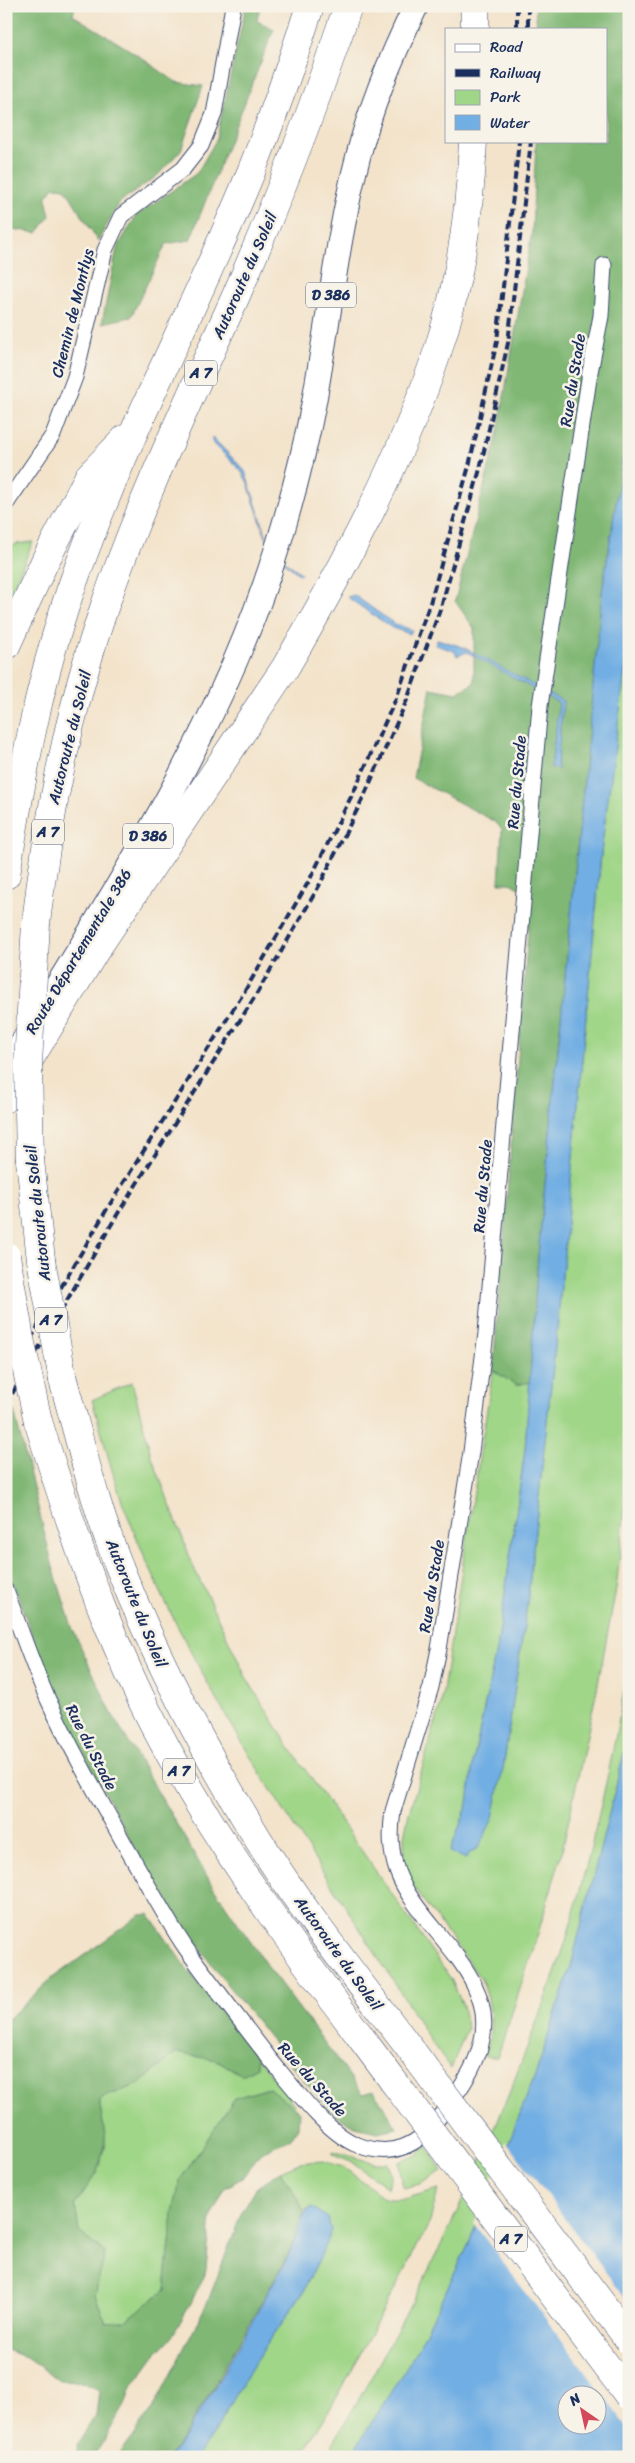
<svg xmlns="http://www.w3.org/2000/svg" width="635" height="2463" font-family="Sriracha,sans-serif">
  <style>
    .green { fill: #a0d688; stroke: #5e8273 }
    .forest { fill: #80b774; stroke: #4e7369 }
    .water { fill: #71aee3; stroke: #466ea0; fill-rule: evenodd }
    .pier { fill: #f3e3ca }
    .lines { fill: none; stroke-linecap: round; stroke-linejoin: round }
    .street-casing { stroke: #3b4a6e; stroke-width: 17 }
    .primary-casing { stroke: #3b4a6e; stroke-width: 26 }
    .highway-casing { stroke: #3b4a6e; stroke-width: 29 }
    .street { stroke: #fff; stroke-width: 15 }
    .primary { stroke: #fff; stroke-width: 24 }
    .highway { stroke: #fff; stroke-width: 28 }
    .rail { stroke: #1b2f5e; stroke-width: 4; stroke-dasharray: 8 4; stroke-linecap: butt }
    .highway-bridge-casing { stroke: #3b4a6e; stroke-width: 29; stroke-linecap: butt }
    .highway-bridge { stroke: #fff; stroke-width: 28 }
    .labels { text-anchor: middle; stroke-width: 5; stroke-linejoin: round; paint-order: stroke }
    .shield { fill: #f7f3e8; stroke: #5d6a87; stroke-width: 1 }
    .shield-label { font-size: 15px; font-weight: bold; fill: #1b2f5e }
    .street-label { font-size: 16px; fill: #1b2f5e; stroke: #f7f3e8 }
  </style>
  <rect width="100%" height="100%" fill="#f7f3e8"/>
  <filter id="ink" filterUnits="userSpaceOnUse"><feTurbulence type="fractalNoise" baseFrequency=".02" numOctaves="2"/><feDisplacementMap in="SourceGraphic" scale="10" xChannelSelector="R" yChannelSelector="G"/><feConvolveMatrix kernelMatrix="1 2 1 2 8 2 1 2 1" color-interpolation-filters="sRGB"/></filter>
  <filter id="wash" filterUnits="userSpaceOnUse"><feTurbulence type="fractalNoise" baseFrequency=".0096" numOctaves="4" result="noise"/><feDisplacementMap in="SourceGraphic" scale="20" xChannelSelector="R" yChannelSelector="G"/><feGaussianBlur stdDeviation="1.12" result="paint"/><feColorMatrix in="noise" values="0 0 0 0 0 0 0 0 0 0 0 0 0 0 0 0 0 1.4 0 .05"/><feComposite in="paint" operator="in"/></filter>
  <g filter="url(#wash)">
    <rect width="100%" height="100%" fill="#f3e3ca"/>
    <g class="green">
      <path d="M33,542L6,605V551L16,544Z"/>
      <path d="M629,642L628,1484L616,1589L597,1689L561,1856L534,1947L497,2058L485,2056C493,2028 493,2006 481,1979L412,1885L404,1865V1836L409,1813L441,1704L493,1370L516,1385L530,1382L525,1449L499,1636L473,1763L468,1804L450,1851L467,1855L479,1847L503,1769L527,1605L557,1330L602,844Z"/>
      <path d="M132,1382L151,1455L194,1568L246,1677L288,1745L451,1979L463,2006L467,2028L451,2069L431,2042C327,1870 203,1707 129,1519C113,1481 104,1439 92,1400Z"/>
      <path d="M629,1659V1734L571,1966L536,2073L468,2246L416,2352L350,2457H325C407,2320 480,2177 535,2026C545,1998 557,1970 566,1941C592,1848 615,1754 629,1659Z"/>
      <path d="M176,2053L217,2060L242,2075L257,2067V2057L299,2111L269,2088L235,2098L180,2180L173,2213L165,2290L124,2322L106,2323L95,2295L105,2252L79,2232L75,2205L97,2172L106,2143L99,2099L139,2084Z"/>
      <path d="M427,2146L442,2171L420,2184L403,2188L399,2162L417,2155Z"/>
      <path d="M333,2151L374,2163H388L391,2175L388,2188L351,2161L333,2154Z"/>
      <path d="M323,2161L343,2167L386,2199H404L438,2189L430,2222L340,2392L301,2457H197L218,2426L255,2362L301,2295L322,2253L312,2207L305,2211L280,2171L299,2163Z"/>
    </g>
    <g class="forest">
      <path d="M6,6H75L73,15L133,52L176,82L203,86L181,150L157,176L120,202L98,241L65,188L54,187L46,198L50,216L37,233L6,228Z"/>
      <path d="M246,6H260L257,21L274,29L190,240L166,244L131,317L102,323L117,248L136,216L197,173L216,140Z"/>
      <path d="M535,6H629V419L602,593L538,1257L530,1382L516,1385L493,1370L531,895L510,883H499L502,829L494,821L413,778L431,688L457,693L474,683V628L455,601L498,432L532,232L536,141H606V29H537Z"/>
      <path d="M7,1409L14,1411L53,1567L73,1630L111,1712L214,1888L265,1963L363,2094L374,2091L397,2128L378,2132L355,2127L334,2114L302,2078L221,1977L183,1924L136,1850L83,1752L52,1687L6,1565Z"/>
      <path d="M149,1914L184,1965L257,2057V2067L242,2075L217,2060L176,2053L139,2084L99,2099L106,2142L97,2172L75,2205L79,2232L105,2252L95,2295L106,2323L124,2322L165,2290L173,2213L180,2180L235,2098L269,2088L299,2111L298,2128L290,2139L261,2152L242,2178L225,2188L211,2216L206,2270L191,2303L171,2338L154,2356L133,2385L127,2401L94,2457H78L77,2444L96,2415L99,2390L80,2381L59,2380L26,2357L6,2350V2021L51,1979L140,1915Z"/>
      <path d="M280,2171L305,2211L291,2250L210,2393L170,2457H118L155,2405L208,2301L242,2212L256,2188Z"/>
    </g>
    <g class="water">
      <path d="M629,419V642L602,844L557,1330L527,1605L503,1769L493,1818L479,1847L467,1855L466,1859L450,1852L468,1804L473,1763L499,1636L525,1449L538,1257L602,593Z"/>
      <path d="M212,437L245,471L267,537L278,556L301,573L300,575L274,554L265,535L247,481L241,471L212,442Z"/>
      <path d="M354,595L393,623L412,630L410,634L392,628L347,597Z"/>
      <path d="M437,639L463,647L563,701L557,765L559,769L551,768L559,703L467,652L457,656L454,651L435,645Z"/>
      <path d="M629,1734V2457H350L416,2352L468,2246L536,2073L571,1966ZM568,2396H598V2426H568Z"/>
      <path d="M312,2207L328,2218L331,2230L322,2253L301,2295L255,2362L218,2426L197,2457H170C215,2393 251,2322 290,2253C298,2239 298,2216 312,2207Z"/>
    </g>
    <path class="pier" d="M506,2141L629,2303V2429L474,2224Z"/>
  </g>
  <g filter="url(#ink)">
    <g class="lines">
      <g class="street-casing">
        <g id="street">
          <path d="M6,504L53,435L75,377L105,250L121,216L183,169L201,146L214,114L233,6"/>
          <path d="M6,1591C19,1625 31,1661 46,1695C70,1748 100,1800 129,1852C147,1883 165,1917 185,1947C212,1985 241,2021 269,2058C290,2083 325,2131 355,2144C391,2159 418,2147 440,2116C456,2095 475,2070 481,2044C500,1974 418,1929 397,1871C390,1850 390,1832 393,1811L431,1687L439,1649L471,1452L486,1333L540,706L590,372L601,316L604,265"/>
        </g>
      </g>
      <g class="primary-casing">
        <path id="primary" d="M6,1069C109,899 221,734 279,542C293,496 305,449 314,402C329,320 337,237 358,157C371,104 392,55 416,6"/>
      </g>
      <g class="highway-casing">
        <g id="highway">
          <path d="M475,6V29"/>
          <path d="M6,646L45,561L89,476L125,439"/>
          <path d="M6,875C22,772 41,670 77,572C126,435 196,307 251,172C273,118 292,62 310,6"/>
          <path d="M36,923C48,815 69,710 104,608C140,502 189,400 235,298C277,202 315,105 348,6"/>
          <path d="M6,1098L95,951L285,668C343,569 402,459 438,350C460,283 470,212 473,141"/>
          <path d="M30,1160L41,1260"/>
          <path d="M63,1380C81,1444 96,1510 121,1571C159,1665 205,1753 258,1839C304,1914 361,1984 414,2054"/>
          <path d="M38,1421C69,1520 100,1616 146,1709C213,1843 305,1962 394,2082"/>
        </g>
      </g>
      <use href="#street" class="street"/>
      <use href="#primary" class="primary"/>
      <use href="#highway" class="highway"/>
      <g class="rail">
        <path d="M517,6V29"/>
        <path d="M528,6V29"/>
        <path d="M6,1381L107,1209L246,989L309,881L355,789L397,696L430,603L469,466L497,341L519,141"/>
        <path d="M6,1404L117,1215L256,995L319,886L365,794L407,700L441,607L480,469L508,343L531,141"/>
      </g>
      <g class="highway-bridge-casing">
        <g id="highway-bridge">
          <path d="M30,1160L28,1064L36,923"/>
          <path d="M6,1256L20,1339L38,1421"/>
          <path d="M41,1260L63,1380"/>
          <path d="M414,2054L629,2340"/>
          <path d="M394,2082L629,2396"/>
        </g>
      </g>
      <use href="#highway-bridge" class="highway-bridge"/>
    </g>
  </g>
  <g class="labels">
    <g class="shield">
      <rect x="306" y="282.5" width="50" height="25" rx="4"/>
      <rect x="185" y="360.5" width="32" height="25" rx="4"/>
      <rect x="32" y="819.5" width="32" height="25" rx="4"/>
      <rect x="123" y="823.5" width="50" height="25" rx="4"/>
      <rect x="35" y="1307.5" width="32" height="25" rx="4"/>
      <rect x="163" y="1758.5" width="32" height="25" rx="4"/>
      <rect x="495" y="2226.5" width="32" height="25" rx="4"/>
    </g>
    <g class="shield-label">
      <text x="331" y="300">D 386</text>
      <text x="201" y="378">A 7</text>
      <text x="48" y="837">A 7</text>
      <text x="148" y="841">D 386</text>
      <text x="51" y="1325">A 7</text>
      <text x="179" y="1776">A 7</text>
      <text x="511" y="2244">A 7</text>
    </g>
    <g class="street-label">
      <text transform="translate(244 275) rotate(-66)" y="6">Autoroute du Soleil</text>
      <text transform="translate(72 313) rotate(-76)" y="6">Chemin de Montlys</text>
      <text transform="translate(572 380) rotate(-81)" y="6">Rue du Stade</text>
      <text transform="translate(69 737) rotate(-76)" y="6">Autoroute du Soleil</text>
      <text transform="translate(516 782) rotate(-85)" y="6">Rue du Stade</text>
      <text transform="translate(78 951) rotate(-59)" y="6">Route Départementale 386</text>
      <text transform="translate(482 1186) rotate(-85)" y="6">Rue du Stade</text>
      <text transform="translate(37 1213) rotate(-96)" y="6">Autoroute du Soleil</text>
      <text transform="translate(431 1586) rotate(-81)" y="6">Rue du Stade</text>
      <text transform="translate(137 1603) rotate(68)" y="6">Autoroute du Soleil</text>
      <text transform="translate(92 1747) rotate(63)" y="6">Rue du Stade</text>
      <text transform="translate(339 1953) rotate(54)" y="6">Autoroute du Soleil</text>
      <text transform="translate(313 2079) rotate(48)" y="6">Rue du Stade</text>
    </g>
  </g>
  <rect width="635" height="2463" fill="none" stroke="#f7f3e8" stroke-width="25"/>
  <rect x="445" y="28" width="162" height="115" fill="#f7f3e8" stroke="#9fa5b1"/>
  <rect x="455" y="44" width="25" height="8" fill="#ffffff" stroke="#9fa5b1"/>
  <text x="490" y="52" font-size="15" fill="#1b2f5e">Road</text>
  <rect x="455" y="69" width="25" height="8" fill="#1b2f5e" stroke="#9fa5b1"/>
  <text x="490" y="78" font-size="15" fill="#1b2f5e">Railway</text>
  <rect x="455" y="90" width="25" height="15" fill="#a0d688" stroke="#9fa5b1"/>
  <text x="490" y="102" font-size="15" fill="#1b2f5e">Park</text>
  <rect x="455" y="115" width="25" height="15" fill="#71aee3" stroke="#9fa5b1"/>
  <text x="490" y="128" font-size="15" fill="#1b2f5e">Water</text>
  <g transform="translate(582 2410) rotate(326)"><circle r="24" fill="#f7f3e8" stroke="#9fa5b1"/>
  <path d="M0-4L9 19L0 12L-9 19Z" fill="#d1495b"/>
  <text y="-8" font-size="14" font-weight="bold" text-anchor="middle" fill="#1b2f5e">N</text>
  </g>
</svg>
